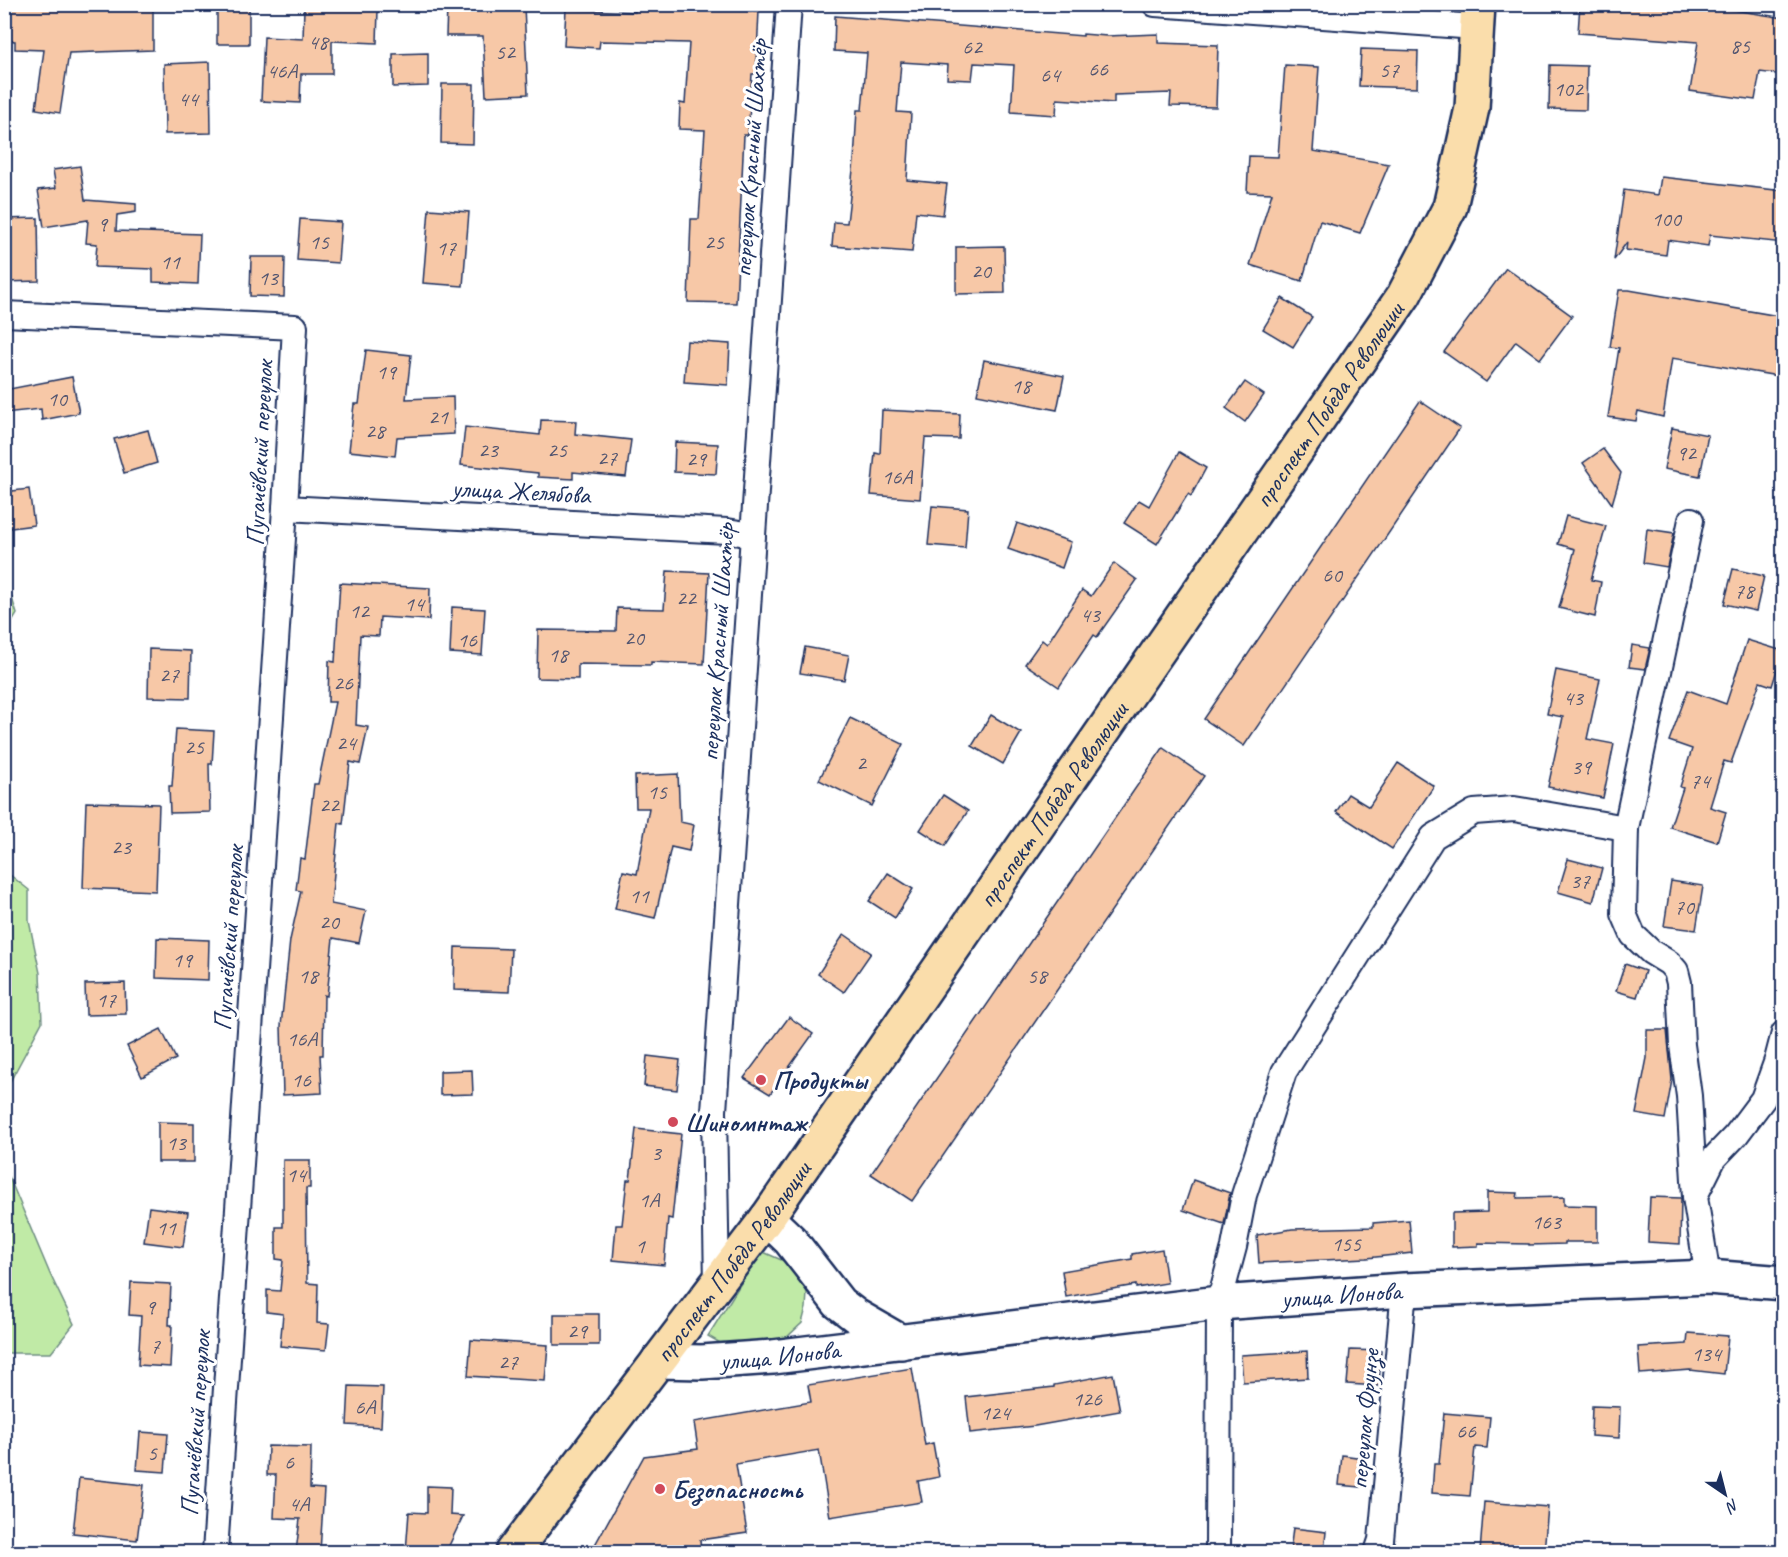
<svg xmlns="http://www.w3.org/2000/svg" width="1788" height="1557" font-family="Caveat,sans-serif">
  <style>
    .green { fill: #c0eaa6; stroke: #6e8c82; stroke-width: 1.5 }
    .building { fill: #f7c8a7; stroke: #1b2f5e; stroke-width: 1.5 }
    .lines { fill: none; stroke-linecap: round; stroke-linejoin: round }
    .minor-casing { stroke: #1b2f5e; stroke-width: 28 }
    .secondary-casing { stroke: #1b2f5e; stroke-width: 38 }
    .primary-casing { stroke: #1b2f5e; stroke-width: 38 }
    .minor { stroke: #fff; stroke-width: 24 }
    .secondary { stroke: #fff; stroke-width: 33 }
    .primary { stroke: #faddab; stroke-width: 33 }
    .poi-dot { fill: #d1495b; stroke: #fff; stroke-width: 2 }
    .labels { text-anchor: middle; stroke-width: 6; stroke-linejoin: round; paint-order: stroke }
    .number-label { font-size: 22px; fill: #525570 }
    .street-label { font-size: 26px; fill: #1b2f5e; stroke: #fff }
    .poi-label { font-size: 26px; font-weight: bold; fill: #1b2f5e; stroke: #fff; text-anchor: start }
  </style>
  <rect width="100%" height="100%" fill="#fff"/>
  <filter id="ink" filterUnits="userSpaceOnUse"><feTurbulence type="fractalNoise" baseFrequency=".0167" numOctaves="2"/><feDisplacementMap in="SourceGraphic" scale="12" xChannelSelector="R" yChannelSelector="G"/><feConvolveMatrix kernelMatrix="1 2 1 2 8 2 1 2 1" color-interpolation-filters="sRGB"/></filter>
  <g filter="url(#ink)">
    <g class="green">
      <path d="M5,576L17,614L5,634L4,576Z"/>
      <path d="M5,871L29,890V921L40,973L42,1022L5,1091Z"/>
      <path d="M4,1165L50,1274L74,1324L51,1353H5Z"/>
      <path d="M761,1251L786,1262L799,1271L807,1293L806,1308L802,1323L787,1337L762,1348H729L708,1336Z"/>
    </g>
    <g class="building">
      <path d="M4,4H67V9L153,7V50L69,53L60,113L36,109L44,50L15,49V41L4,40Z"/>
      <path d="M1580,4H1697L1784,18V75L1760,72L1755,100L1690,91L1698,42L1578,33Z"/>
      <path d="M249,5V44H217V6Z"/>
      <path d="M524,6L528,94L486,96L483,36H446L447,7Z"/>
      <path d="M635,7L759,11L756,74H752L748,135H744L736,303L688,302L691,219H699L705,130L679,129L680,103L685,104L689,43L600,41L599,48L564,46L566,9L635,12Z"/>
      <path d="M304,8L378,9L377,43L332,41V74H301L300,103L261,101L264,37L303,39Z"/>
      <path d="M835,16L1083,36V34L1107,36L1158,34V43L1218,45L1216,107L1170,106L1171,93L1114,95V103L1057,99L1056,115L1011,112L1014,65L974,63L972,80L947,79L948,65L901,62L897,112L911,113L907,180L947,184L943,215L916,212L912,252L832,246L834,222L847,223L854,161L857,110H862L867,53L834,51Z"/>
      <path d="M1361,49L1418,51L1417,88L1359,86Z"/>
      <path d="M428,53V86L393,87V54Z"/>
      <path d="M210,62L211,133L165,134L164,64Z"/>
      <path d="M1285,65L1319,67L1313,151L1389,164L1360,233L1320,221L1302,281L1250,265L1272,193L1247,192L1249,156L1278,157Z"/>
      <path d="M1550,65L1587,66L1586,110L1549,109Z"/>
      <path d="M442,84H474L473,144L441,143Z"/>
      <path d="M80,166L85,200L136,204V212L117,215L116,231L200,234L198,284L153,282V269L95,267L97,244L86,243L88,220L44,227L38,190L56,188L53,170Z"/>
      <path d="M1661,177L1784,191V243L1710,235L1708,246L1668,240L1666,255L1626,250L1627,242L1614,260L1624,190L1658,195Z"/>
      <path d="M429,209L469,212L463,286L423,283Z"/>
      <path d="M38,218L39,281L4,282V219Z"/>
      <path d="M300,219L341,222L338,263L297,260Z"/>
      <path d="M1004,246L1005,293L956,294V247Z"/>
      <path d="M251,257H285L284,297L250,296Z"/>
      <path d="M1506,268L1572,316L1540,359L1516,341L1486,382L1444,352Z"/>
      <path d="M1619,290H1629L1784,317V377L1672,358L1663,417L1638,411L1636,421L1608,417L1619,348L1610,347Z"/>
      <path d="M1282,298L1312,317L1293,347L1263,329Z"/>
      <path d="M687,341L730,344L728,385L684,382Z"/>
      <path d="M366,350L411,355L406,399L453,397L454,434L397,437L395,456L349,451L354,404H359Z"/>
      <path d="M984,360L1064,376L1057,410L977,394Z"/>
      <path d="M72,377L79,413L42,420L41,409L4,413V390Z"/>
      <path d="M1245,382L1264,395L1245,422L1226,408Z"/>
      <path d="M1420,401L1460,428L1244,746L1204,719Z"/>
      <path d="M882,410L960,414L959,439L925,438L920,499L871,495L875,453L880,454Z"/>
      <path d="M541,420L576,421L575,434L631,440L626,477L573,472V479L538,477V473L461,465L465,427L540,435Z"/>
      <path d="M1672,428L1708,435L1700,476L1664,469Z"/>
      <path d="M148,430L157,463L124,473L114,439Z"/>
      <path d="M675,442L718,444L716,474L674,472Z"/>
      <path d="M1603,449L1621,473L1612,504L1583,463Z"/>
      <path d="M1179,452L1206,468L1191,496L1188,494L1157,544L1124,523L1139,500L1149,506Z"/>
      <path d="M29,489L34,525L4,529V492Z"/>
      <path d="M932,506L968,509L965,548L928,545Z"/>
      <path d="M1566,516L1606,526L1591,580L1601,582L1595,617L1559,608L1575,549L1558,544Z"/>
      <path d="M1017,523L1071,542L1062,568L1008,549Z"/>
      <path d="M1647,529L1674,533L1667,567L1643,563Z"/>
      <path d="M1114,563L1137,580L1097,637L1094,635L1059,687L1025,664L1042,640L1047,644L1082,590L1091,596Z"/>
      <path d="M1733,569L1764,576L1756,611L1724,604Z"/>
      <path d="M667,571L709,573L704,664L651,662V665L578,664V679L537,678L538,630L616,631L617,608L664,609Z"/>
      <path d="M340,583L430,588L429,620L380,617L379,636L360,635L356,725L368,727L360,764L350,762L343,824L339,823L331,904L366,911L359,943L333,938L327,996L324,995L323,1055H320L322,1093L283,1095L281,1026L290,940L301,891L296,890L300,858L305,859L314,784H318L335,702H328L329,661L335,662Z"/>
      <path d="M452,607L485,609L482,655L450,653Z"/>
      <path d="M1747,640L1783,651L1772,686L1760,682L1731,763L1724,761L1710,807L1726,812L1717,842L1670,827L1683,788L1680,787L1692,749L1669,741L1688,690L1726,704Z"/>
      <path d="M1632,645L1650,648L1645,669L1629,667Z"/>
      <path d="M805,647L849,655L844,680L800,673Z"/>
      <path d="M149,649L191,651L190,698L148,697Z"/>
      <path d="M1556,670L1600,679L1587,739L1614,744L1603,798L1548,787L1563,717L1547,714Z"/>
      <path d="M991,715L1021,733L1003,764L972,746Z"/>
      <path d="M850,718L903,744L872,806L819,780Z"/>
      <path d="M176,729L214,731L212,764H209L210,812L170,813L169,786H172Z"/>
      <path d="M1163,748L1204,776L912,1201L871,1174Z"/>
      <path d="M1398,763L1434,786L1392,849L1336,812L1348,794L1369,807Z"/>
      <path d="M678,774L680,822L694,825L689,851L671,847L655,918L615,909L623,871L637,874L649,808H636L635,776Z"/>
      <path d="M943,795L968,811L945,846L920,830Z"/>
      <path d="M86,802L159,804L156,891L83,888Z"/>
      <path d="M1568,859L1602,868L1593,902L1558,892Z"/>
      <path d="M888,873L913,889L895,918L869,901Z"/>
      <path d="M1671,881L1703,886L1696,930L1664,926Z"/>
      <path d="M844,934L871,953L844,992L818,974Z"/>
      <path d="M157,938L209,940L208,980L156,978Z"/>
      <path d="M455,947L511,949L509,992L454,990Z"/>
      <path d="M1625,964L1645,971L1637,997L1616,991Z"/>
      <path d="M125,983L126,1014L86,1015L85,984Z"/>
      <path d="M789,1017L813,1034L770,1094L744,1078Z"/>
      <path d="M161,1029L176,1059L142,1077L127,1046Z"/>
      <path d="M1647,1030H1667L1672,1080L1665,1119L1636,1114L1647,1058Z"/>
      <path d="M647,1056L680,1060L677,1090L644,1086Z"/>
      <path d="M472,1070L473,1094L440,1095V1071Z"/>
      <path d="M158,1122L194,1123V1162H158Z"/>
      <path d="M636,1129L681,1134L672,1219L668,1218L664,1265L613,1260L616,1225H622L627,1180H630Z"/>
      <path d="M283,1160H310V1188H306L307,1283L318,1284L317,1323L329,1324L326,1350L280,1346L283,1314L267,1312V1290L280,1291L283,1260L276,1259V1227H283Z"/>
      <path d="M1193,1180L1230,1193L1224,1224L1183,1210Z"/>
      <path d="M1487,1192L1518,1193L1517,1198L1564,1197V1205L1597,1206V1242H1565V1244L1529,1245V1244L1478,1243V1246L1452,1247V1213L1487,1212Z"/>
      <path d="M1650,1197L1681,1198L1680,1244L1648,1242Z"/>
      <path d="M149,1207L188,1212L183,1247L144,1242Z"/>
      <path d="M1409,1220L1412,1253L1367,1258L1259,1263L1257,1235L1292,1229L1373,1227V1223Z"/>
      <path d="M1162,1249L1167,1283L1136,1288V1285L1066,1297L1062,1271L1132,1259V1254Z"/>
      <path d="M131,1282L171,1284L169,1325H172L170,1367L138,1365L141,1316L129,1315Z"/>
      <rect x="554" y="1314" width="45" height="31"/>
      <path d="M1688,1333L1728,1336L1724,1374L1690,1370L1640,1374L1638,1347L1687,1344Z"/>
      <path d="M471,1340L548,1345L545,1381L468,1376Z"/>
      <path d="M1350,1350L1381,1351L1379,1386L1347,1384Z"/>
      <path d="M1307,1351L1308,1378L1243,1382L1241,1355Z"/>
      <path d="M912,1368L925,1445L933,1443L939,1477L918,1481L922,1502L830,1517L819,1450L736,1464L747,1533L700,1540L701,1552H591L644,1456L698,1449L694,1422L811,1402L808,1385Z"/>
      <path d="M1113,1374L1120,1411L1035,1426L970,1433L966,1397L1054,1387V1385Z"/>
      <path d="M349,1386L383,1387L381,1427L347,1425Z"/>
      <path d="M1592,1406L1620,1407L1619,1438L1591,1436Z"/>
      <path d="M1444,1413L1490,1417L1487,1448L1475,1447L1470,1496L1432,1493L1434,1464H1439Z"/>
      <path d="M140,1432L168,1434L165,1472L137,1470Z"/>
      <path d="M268,1446L311,1447L310,1488L324,1489L320,1552H296L300,1519L274,1518L276,1475H267Z"/>
      <path d="M1342,1455L1363,1458L1360,1487L1339,1485Z"/>
      <path d="M79,1478L144,1485L137,1540L73,1533Z"/>
      <path d="M427,1486L451,1487L450,1515L463,1516L446,1552H406L409,1512L427,1513Z"/>
      <path d="M1484,1502L1548,1507L1544,1552H1480Z"/>
      <path d="M1293,1528L1326,1532L1324,1552H1290Z"/>
    </g>
    <g class="lines">
      <g class="minor-casing">
        <g id="minor">
          <path d="M1155,4L1476,27"/>
          <path d="M4,314L295,327L285,508L215,1552"/>
          <path d="M285,508L727,531L753,535"/>
          <path d="M1691,520L1626,828L1624,914L1633,935L1651,952L1669,963L1676,971L1679,983L1682,1045L1689,1096L1695,1197L1708,1277"/>
          <path d="M1696,1194L1714,1158L1736,1135L1763,1099L1777,1060L1784,1033"/>
          <path d="M717,1285L714,1111L789,4"/>
          <path d="M1218,1552L1219,1303L1234,1247L1244,1195L1284,1072L1433,837L1474,812L1514,809L1626,828"/>
          <path d="M1377,1552L1381,1540L1404,1290"/>
        </g>
      </g>
      <g class="secondary-casing">
        <g id="secondary">
          <path d="M767,1218L790,1240L839,1303L856,1316L901,1342"/>
          <path id="s1" d="M658,1361L702,1362L773,1357L1219,1303L1404,1290L1708,1277L1784,1283"/>
        </g>
      </g>
      <g class="primary-casing">
        <g id="primary">
          <path id="s2" d="M513,1552L767,1218L1404,295L1450,207L1472,108L1478,4"/>
        </g>
      </g>
      <use href="#minor" class="minor"/>
      <use href="#secondary" class="secondary"/>
      <use href="#primary" class="primary"/>
    </g>
  </g>
  <g class="poi-dot">
    <circle cx="761" cy="1080" r="6"/>
    <circle cx="673" cy="1122" r="6"/>
    <circle cx="660" cy="1489" r="6"/>
  </g>
  <g class="labels">
    <g class="number-label">
      <text x="318" y="49">48</text>
      <text x="1740" y="53">85</text>
      <text x="972" y="54">62</text>
      <text x="505" y="59">52</text>
      <text x="1098" y="76">66</text>
      <text x="1389" y="77">57</text>
      <text x="282" y="78">46А</text>
      <text x="1050" y="82">64</text>
      <text x="1568" y="96">102</text>
      <text x="188" y="106">44</text>
      <text x="1666" y="226">100</text>
      <text x="102" y="231">9</text>
      <text x="319" y="249">15</text>
      <text x="714" y="249">25</text>
      <text x="446" y="255">17</text>
      <text x="170" y="269">11</text>
      <text x="981" y="278">20</text>
      <text x="268" y="285">13</text>
      <text x="386" y="379">19</text>
      <text x="1021" y="393">18</text>
      <text x="57" y="406">10</text>
      <text x="438" y="424">21</text>
      <text x="375" y="438">28</text>
      <text x="488" y="457">23</text>
      <text x="557" y="457">25</text>
      <text x="1686" y="460">92</text>
      <text x="607" y="465">27</text>
      <text x="696" y="466">29</text>
      <text x="897" y="484">16А</text>
      <text x="1332" y="582">60</text>
      <text x="1744" y="598">78</text>
      <text x="686" y="605">22</text>
      <text x="414" y="611">14</text>
      <text x="359" y="618">12</text>
      <text x="1090" y="622">43</text>
      <text x="634" y="645">20</text>
      <text x="467" y="647">16</text>
      <text x="558" y="662">18</text>
      <text x="169" y="682">27</text>
      <text x="343" y="690">26</text>
      <text x="1573" y="705">43</text>
      <text x="346" y="750">24</text>
      <text x="194" y="754">25</text>
      <text x="861" y="770">2</text>
      <text x="1581" y="774">39</text>
      <text x="1700" y="788">74</text>
      <text x="657" y="799">15</text>
      <text x="329" y="812">22</text>
      <text x="121" y="854">23</text>
      <text x="1580" y="888">37</text>
      <text x="639" y="903">11</text>
      <text x="1684" y="914">70</text>
      <text x="329" y="929">20</text>
      <text x="182" y="967">19</text>
      <text x="308" y="983">18</text>
      <text x="1037" y="983">58</text>
      <text x="106" y="1007">17</text>
      <text x="302" y="1046">16А</text>
      <text x="301" y="1087">16</text>
      <text x="176" y="1150">13</text>
      <text x="656" y="1160">3</text>
      <text x="296" y="1182">14</text>
      <text x="649" y="1207">1А</text>
      <text x="1546" y="1229">163</text>
      <text x="166" y="1235">11</text>
      <text x="1346" y="1251">155</text>
      <text x="640" y="1253">1</text>
      <text x="150" y="1314">9</text>
      <text x="577" y="1338">29</text>
      <text x="155" y="1353">7</text>
      <text x="1706" y="1361">134</text>
      <text x="508" y="1369">27</text>
      <text x="1087" y="1406">126</text>
      <text x="365" y="1414">6А</text>
      <text x="995" y="1420">124</text>
      <text x="1466" y="1438">66</text>
      <text x="152" y="1460">5</text>
      <text x="289" y="1469">6</text>
      <text x="299" y="1511">4А</text>
    </g>
    <g class="street-label">
      <text transform="translate(750 158) rotate(-86)" y="9">переулок Красный Шахтёр</text>
      <text dy="9" stroke="none"><textPath href="#s2" startOffset="1408">проспект Победа Революции</textPath></text>
      <text transform="translate(259 453) rotate(-87)" y="9">Пугачёвский переулок</text>
      <text transform="translate(521 491) rotate(3)" y="9">улица Желябова</text>
      <text transform="translate(717 642) rotate(-86)" y="9">переулок Красный Шахтёр</text>
      <text dy="9" stroke="none"><textPath href="#s2" startOffset="922">проспект Победа Революции</textPath></text>
      <text transform="translate(228 938) rotate(-86)" y="9">Пугачёвский переулок</text>
      <text dy="9" stroke="none"><textPath href="#s2" startOffset="364">проспект Победа Революции</textPath></text>
      <text dy="9" stroke="none"><textPath href="#s1" startOffset="687">улица Ионова</textPath></text>
      <text dy="9" stroke="none"><textPath href="#s1" startOffset="122">улица Ионова</textPath></text>
      <text transform="translate(1364 1419) rotate(-85)" y="9">переулок Фрунзе</text>
      <text transform="translate(195 1423) rotate(-86)" y="9">Пугачёвский переулок</text>
    </g>
    <g class="poi-label">
      <text x="773" y="1089">Продукты</text>
      <text x="685" y="1131">Шиномнтаж</text>
      <text x="672" y="1498">Безопасность</text>
    </g>
  </g>
  <rect width="1788" height="1557" fill="none" stroke="#fff" stroke-width="24"/>
  <rect x="12" y="12" width="1764" height="1533" fill="none" stroke="#1b2f5e" stroke-width="2" filter="url(#ink)"/>
  <g transform="translate(1725 1494) rotate(145)" stroke="#ffffff" stroke-width="4.5" paint-order="stroke">
  <path d="M0-4.5L10 22L0 15L-10 22Z" fill="#1b2f5e"/>
  <text y="-9" font-size="16" font-weight="bold" text-anchor="middle" fill="#1b2f5e">N</text>
  </g>
</svg>
